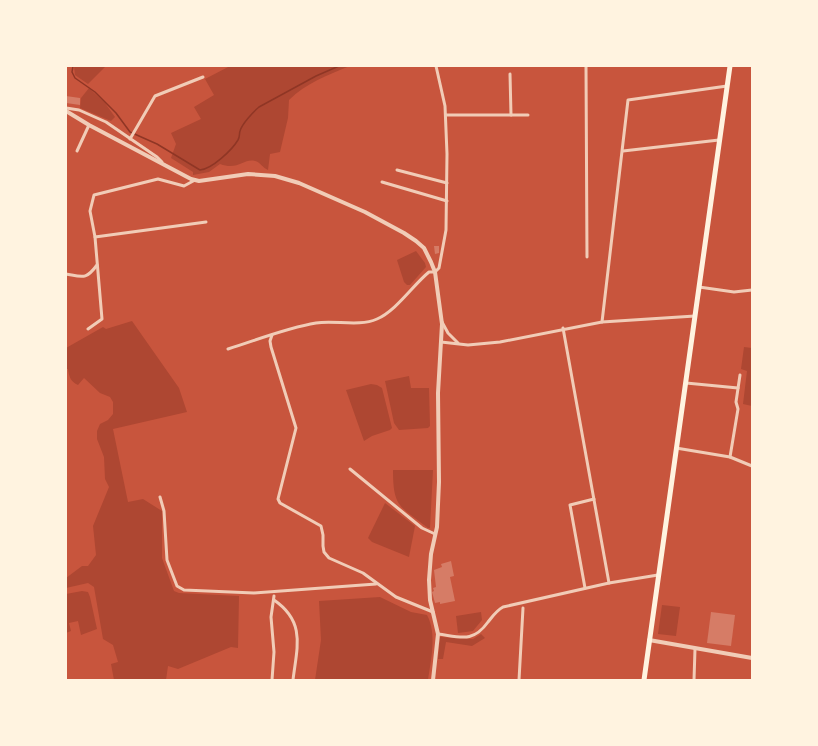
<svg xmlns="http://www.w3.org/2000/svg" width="818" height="746" font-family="'Work Sans',sans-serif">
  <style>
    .green { fill: #ae4732 }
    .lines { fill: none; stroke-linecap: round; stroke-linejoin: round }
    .stream { stroke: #8f3625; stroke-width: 1.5 }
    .building { fill: #d67c66 }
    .minor { stroke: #f1ccb7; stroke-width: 3 }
    .tertiary { stroke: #f1ccb7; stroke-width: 4 }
    .primary { stroke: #fff3e0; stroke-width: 5 }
  </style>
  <rect width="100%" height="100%" fill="#c8553d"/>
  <g class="green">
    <path d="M74,66H106L88,84L75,75Z"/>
    <path d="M230,66H350C328,75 306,83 289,100L288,118L280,152L270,154L268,170C263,168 260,162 255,161C244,158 238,171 220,164L209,172L193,175V172L171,158L176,144L171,133L201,119L194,107L214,95L205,79Z"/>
    <path d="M89,88L105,103L115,117L111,121L80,108L81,98Z"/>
    <path d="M416,251L425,263L426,267L410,285H407L404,282L397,260Z"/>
    <path d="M132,321L179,388L187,412L113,429L128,502L143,499L162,511V558L174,591L179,593L239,596L238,648L231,647L178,669L168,666L166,680H114L111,664L118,662L113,645L103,639L94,587L88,583L66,588V578L82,566H88L96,555L93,526L109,487L105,479L104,457L97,439V431L100,424L108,420L113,414V402L110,397L100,393L84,378L78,385C71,382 69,377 68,369H66V348L103,327L106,329Z"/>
    <path d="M744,347L752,348V406L743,404L747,371L741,369Z"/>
    <path d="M409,376L411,388H429L430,426L428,428L399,430L394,423L385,381Z"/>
    <path d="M371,384L377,385L382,388L392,428L390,430L372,436L364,441L346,390Z"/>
    <path d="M393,470H433L430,528H428C400,506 393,508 393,470Z"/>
    <path d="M385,503L415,526L409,557L372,542L368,538Z"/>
    <path d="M82,591L88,592L90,597L97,629L81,635L78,621L69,623L71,631L66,633V594Z"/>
    <path d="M380,597L411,612L427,615C437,633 431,660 428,680H315L321,640L319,601Z"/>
    <path d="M662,605L680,607L676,636L658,634Z"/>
    <path d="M481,612L482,620L473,631L458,633L456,616Z"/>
    <path d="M481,634L485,638L472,646L446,642L443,659H438L440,637L473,639Z"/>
  </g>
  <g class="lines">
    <path class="stream" d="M73,66L72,72L75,78L95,92L116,113L130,132L157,144L200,170C212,169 232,150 238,140C240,137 239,134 240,131C242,124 253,112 259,107L316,76L339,66"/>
  </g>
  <g class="building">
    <path d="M66,96L80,98V105L66,103Z"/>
    <path d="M434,246H439V253L435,254Z"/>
    <path d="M451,561L454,576L450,577L455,601L440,604V602L435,603L432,592L434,591L433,588L436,587L434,570L442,567L441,564Z"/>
    <path d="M711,612L735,615L731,646L707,643Z"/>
  </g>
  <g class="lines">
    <g class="minor">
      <path d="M586,66L587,257"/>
      <path d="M510,74L511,115"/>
      <path d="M66,108L79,110L106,122L157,157L162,162"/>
      <path d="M446,115H528"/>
      <path d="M130,139L155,96L203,77"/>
      <path d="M77,151L89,125"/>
      <path d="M623,151L719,140"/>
      <path d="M397,170L447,183"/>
      <path d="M195,180L184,186L158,179L94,195L90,211L95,237L206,222"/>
      <path d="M382,182L447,201"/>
      <path d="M66,274C83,277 86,280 97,265"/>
      <path d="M699,287L734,292L752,290"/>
      <path d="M442,322L448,333L458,343"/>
      <path d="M602,322L628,100L727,86"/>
      <path d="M563,328L609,583"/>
      <path d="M88,329L102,319L95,237"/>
      <path d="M272,335L270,341L271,347L296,428L278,499L280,503L321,526L323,535V546L324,552L329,558L363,573L396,597L433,612"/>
      <path d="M441,342L468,345L500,342L602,322L695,316"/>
      <path d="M228,349C257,340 286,328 316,323C335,320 359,327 377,319C396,311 413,285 429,272H435L439,268L446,230L447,154L445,106L436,66"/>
      <path d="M686,383L738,388"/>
      <path d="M676,448L730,457L752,466"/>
      <path d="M730,457L738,409L736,402L740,375"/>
      <path d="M350,469L422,528L435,534"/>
      <path d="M160,497L164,511L167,560L177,586L184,590L254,593L376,584"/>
      <path d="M585,588L570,505L594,499"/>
      <path d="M274,600C306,622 297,647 293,680"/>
      <path d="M438,634C461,637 473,643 488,622C493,616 496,611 503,607L609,583L658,575"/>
      <path d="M272,680L274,652L271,617L274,596"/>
      <path d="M519,680L523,608"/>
      <path d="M694,680L695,649"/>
    </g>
    <g class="tertiary">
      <path d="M66,111L89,125L191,179L199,181L248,174L275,176L299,183L365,212L404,233L416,241L424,248L431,262L435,272L442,324L438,393L439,482L437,527L431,554L429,580L430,600L438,634L433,680"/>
      <path d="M649,640L752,658"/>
    </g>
    <path class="primary" d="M644,680L730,66"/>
  </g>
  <rect width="818" height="746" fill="none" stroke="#fff3e0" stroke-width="134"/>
</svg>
